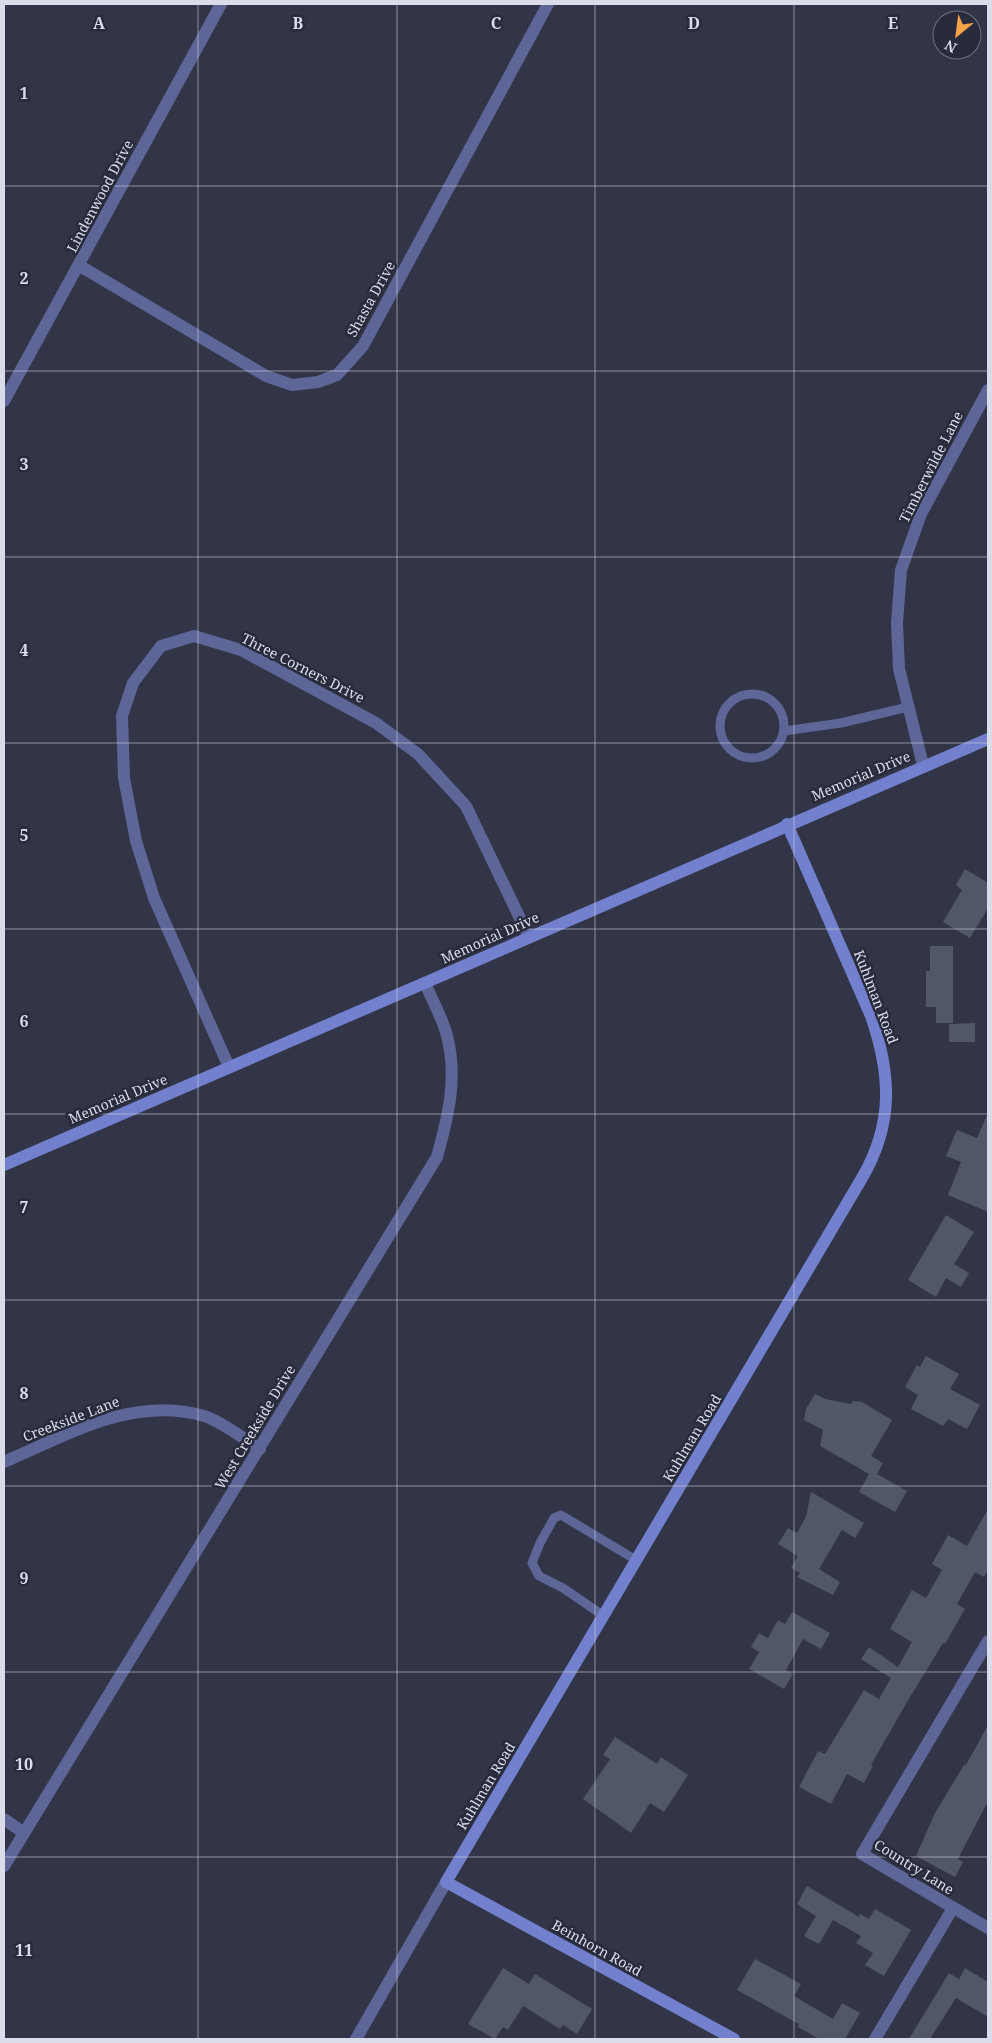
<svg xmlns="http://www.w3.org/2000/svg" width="992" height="2043" font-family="'Noto Serif',serif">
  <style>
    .building { fill: #525669 }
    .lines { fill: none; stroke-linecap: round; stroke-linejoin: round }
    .lane { stroke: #5d6697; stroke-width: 9 }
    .street { stroke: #5d6697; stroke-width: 12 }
    .secondary { stroke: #7280cd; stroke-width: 12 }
    .grid { fill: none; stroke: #dadde9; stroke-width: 1; stroke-opacity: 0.55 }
    .labels { text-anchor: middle; stroke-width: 5; stroke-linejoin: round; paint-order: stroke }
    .street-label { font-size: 14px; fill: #dadde9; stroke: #272b3c }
    .grid-label { font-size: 16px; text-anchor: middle; font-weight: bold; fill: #dadde9; stroke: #272b3c; stroke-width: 5; stroke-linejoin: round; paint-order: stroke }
  </style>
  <rect width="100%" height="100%" fill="#313547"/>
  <g class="building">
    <path d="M965,869L988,883V908L970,938L943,922L962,890L956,885Z"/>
    <path d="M930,946H953V1023H936V1007H926V971H930Z"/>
    <path d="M975,1023V1042H949V1024Z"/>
    <path d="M988,1113V1212L948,1195L961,1162L946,1156L957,1130L977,1138Z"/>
    <path d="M946,1215L974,1232L954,1264L969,1273L961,1287L946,1278L936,1297L908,1280Z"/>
    <path d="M926,1356L959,1374L950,1389L980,1405L967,1429L948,1419L943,1426L911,1409L918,1395L905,1387L917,1365L920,1367Z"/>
    <path d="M815,1394L825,1399L851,1404L853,1401L862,1402L892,1420L871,1456L883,1463L877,1474L907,1491L895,1512L859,1492L869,1474L820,1446L823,1430L804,1420L806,1409Z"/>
    <path d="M811,1492L864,1523L855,1538L842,1530L819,1569L840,1582L833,1595L797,1577L800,1573L791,1568L798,1556L778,1544L788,1528L797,1533L806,1517Z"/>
    <path d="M988,1509V1569L984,1577L975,1572L957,1604L965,1609L945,1644L943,1643L907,1702L871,1765L873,1766L864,1783L847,1774L831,1804L799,1787L818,1751L825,1754L864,1690L879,1699L891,1678L861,1659L869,1647L898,1667L912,1642L890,1629L912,1590L926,1598L942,1570L932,1564L948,1535L967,1546Z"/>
    <path d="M792,1612L830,1633L821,1649L803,1639L786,1670L793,1674L784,1689L749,1669L759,1652L751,1647L759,1633L768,1638L778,1620L785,1624Z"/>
    <path d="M988,1725V1801L958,1859L963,1862L955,1877L916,1856L935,1813L964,1765H966Z"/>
    <path d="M615,1737L657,1764L661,1757L688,1775L664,1812L650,1803L631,1833L583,1799L610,1759L603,1755Z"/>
    <path d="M807,1886L859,1917L860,1914L869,1919L875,1909L911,1930L884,1976L865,1965L873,1953L856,1943L861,1936L833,1920L819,1944L804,1936L816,1916L797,1904Z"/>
    <path d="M755,1959L801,1984L794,1996L833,2019L842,2003L860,2013L845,2039H819L798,2027L799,2024L737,1990Z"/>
    <path d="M503,1968L529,1984L535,1974L592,2009L577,2034L563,2025L560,2029L523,2006L508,2030L503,2027L495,2039L468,2024Z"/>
    <path d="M965,1968L988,1982V2017L956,1998L930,2039H909L949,1973L959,1979Z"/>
  </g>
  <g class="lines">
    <g class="lane">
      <circle cx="752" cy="726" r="32"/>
      <path d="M784,731L841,723L908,707"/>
      <path d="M604,1616L563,1588L539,1576L532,1563L540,1543L554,1518L561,1515L636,1560"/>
    </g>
    <g class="street">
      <path d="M80,266L266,376L292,385L318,382L337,375L363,346L548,4"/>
      <path d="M4,401L221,4"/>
      <path d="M923,765L899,669L897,623L901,570L921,514L988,390"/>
      <path d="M229,1067L154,898L136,841L124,778L122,716L133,683L161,646L194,636L241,650L376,723L418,754L466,806L529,937"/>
      <path d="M4,1462C67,1435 134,1395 204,1416C221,1421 244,1439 260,1449"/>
      <path d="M988,1641L862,1854L988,1928"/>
      <path d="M4,1819L24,1833"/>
      <path d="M4,1866L437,1157C448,1117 458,1078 447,1036C443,1019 432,1000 425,983"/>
      <path d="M356,2039L446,1882"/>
      <path d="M875,2039L953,1908"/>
    </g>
    <g class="secondary">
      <path d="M4,1165L988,739"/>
      <path d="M734,2039L446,1882L862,1178C894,1123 891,1074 871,1016L787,824"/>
    </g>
  </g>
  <path class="grid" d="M198,4V2039M397,4V2039M595,4V2039M794,4V2039M4,186H988M4,371H988M4,557H988M4,743H988M4,929H988M4,1114H988M4,1300H988M4,1486H988M4,1672H988M4,1857H988"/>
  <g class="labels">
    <g class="street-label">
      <text transform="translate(100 196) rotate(-62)" y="5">Lindenwood Drive</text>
      <text transform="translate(371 299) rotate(-61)" y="5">Shasta Drive</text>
      <text transform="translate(931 467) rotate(-63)" y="5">Timberwilde Lane</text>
      <text transform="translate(303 668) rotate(27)" y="5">Three Corners Drive</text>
      <text transform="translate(861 776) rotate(-23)" y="5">Memorial Drive</text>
      <text transform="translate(490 938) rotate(-24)" y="5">Memorial Drive</text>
      <text transform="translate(876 997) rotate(69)" y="5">Kuhlman Road</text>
      <text transform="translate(118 1099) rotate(-23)" y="5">Memorial Drive</text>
      <text transform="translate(71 1419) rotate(-21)" y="5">Creekside Lane</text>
      <text transform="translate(255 1427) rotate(-59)" y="5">West Creekside Drive</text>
      <text transform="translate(692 1438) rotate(-59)" y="5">Kuhlman Road</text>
      <text transform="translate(486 1786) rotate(-59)" y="5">Kuhlman Road</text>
      <text transform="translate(914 1867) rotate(32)" y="5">Country Lane</text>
      <text transform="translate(597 1948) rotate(29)" y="5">Beinhorn Road</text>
    </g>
  </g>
  <g class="grid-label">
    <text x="99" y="29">A</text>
    <text x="298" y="29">B</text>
    <text x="496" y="29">C</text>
    <text x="694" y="29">D</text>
    <text x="893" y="29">E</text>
    <text x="24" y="99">1</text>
    <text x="24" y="284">2</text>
    <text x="24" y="470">3</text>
    <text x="24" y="656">4</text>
    <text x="24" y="841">5</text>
    <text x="24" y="1027">6</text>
    <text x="24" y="1213">7</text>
    <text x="24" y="1399">8</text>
    <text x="24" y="1584">9</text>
    <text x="24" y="1770">10</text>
    <text x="24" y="1956">11</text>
  </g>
  <rect width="992" height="2043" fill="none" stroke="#dadde9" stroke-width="10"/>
  <g transform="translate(957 35) rotate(209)"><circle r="24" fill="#272b3c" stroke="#6f7281"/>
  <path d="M0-4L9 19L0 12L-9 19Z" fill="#f6a247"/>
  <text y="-8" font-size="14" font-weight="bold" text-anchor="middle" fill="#dadde9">N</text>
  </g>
</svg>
